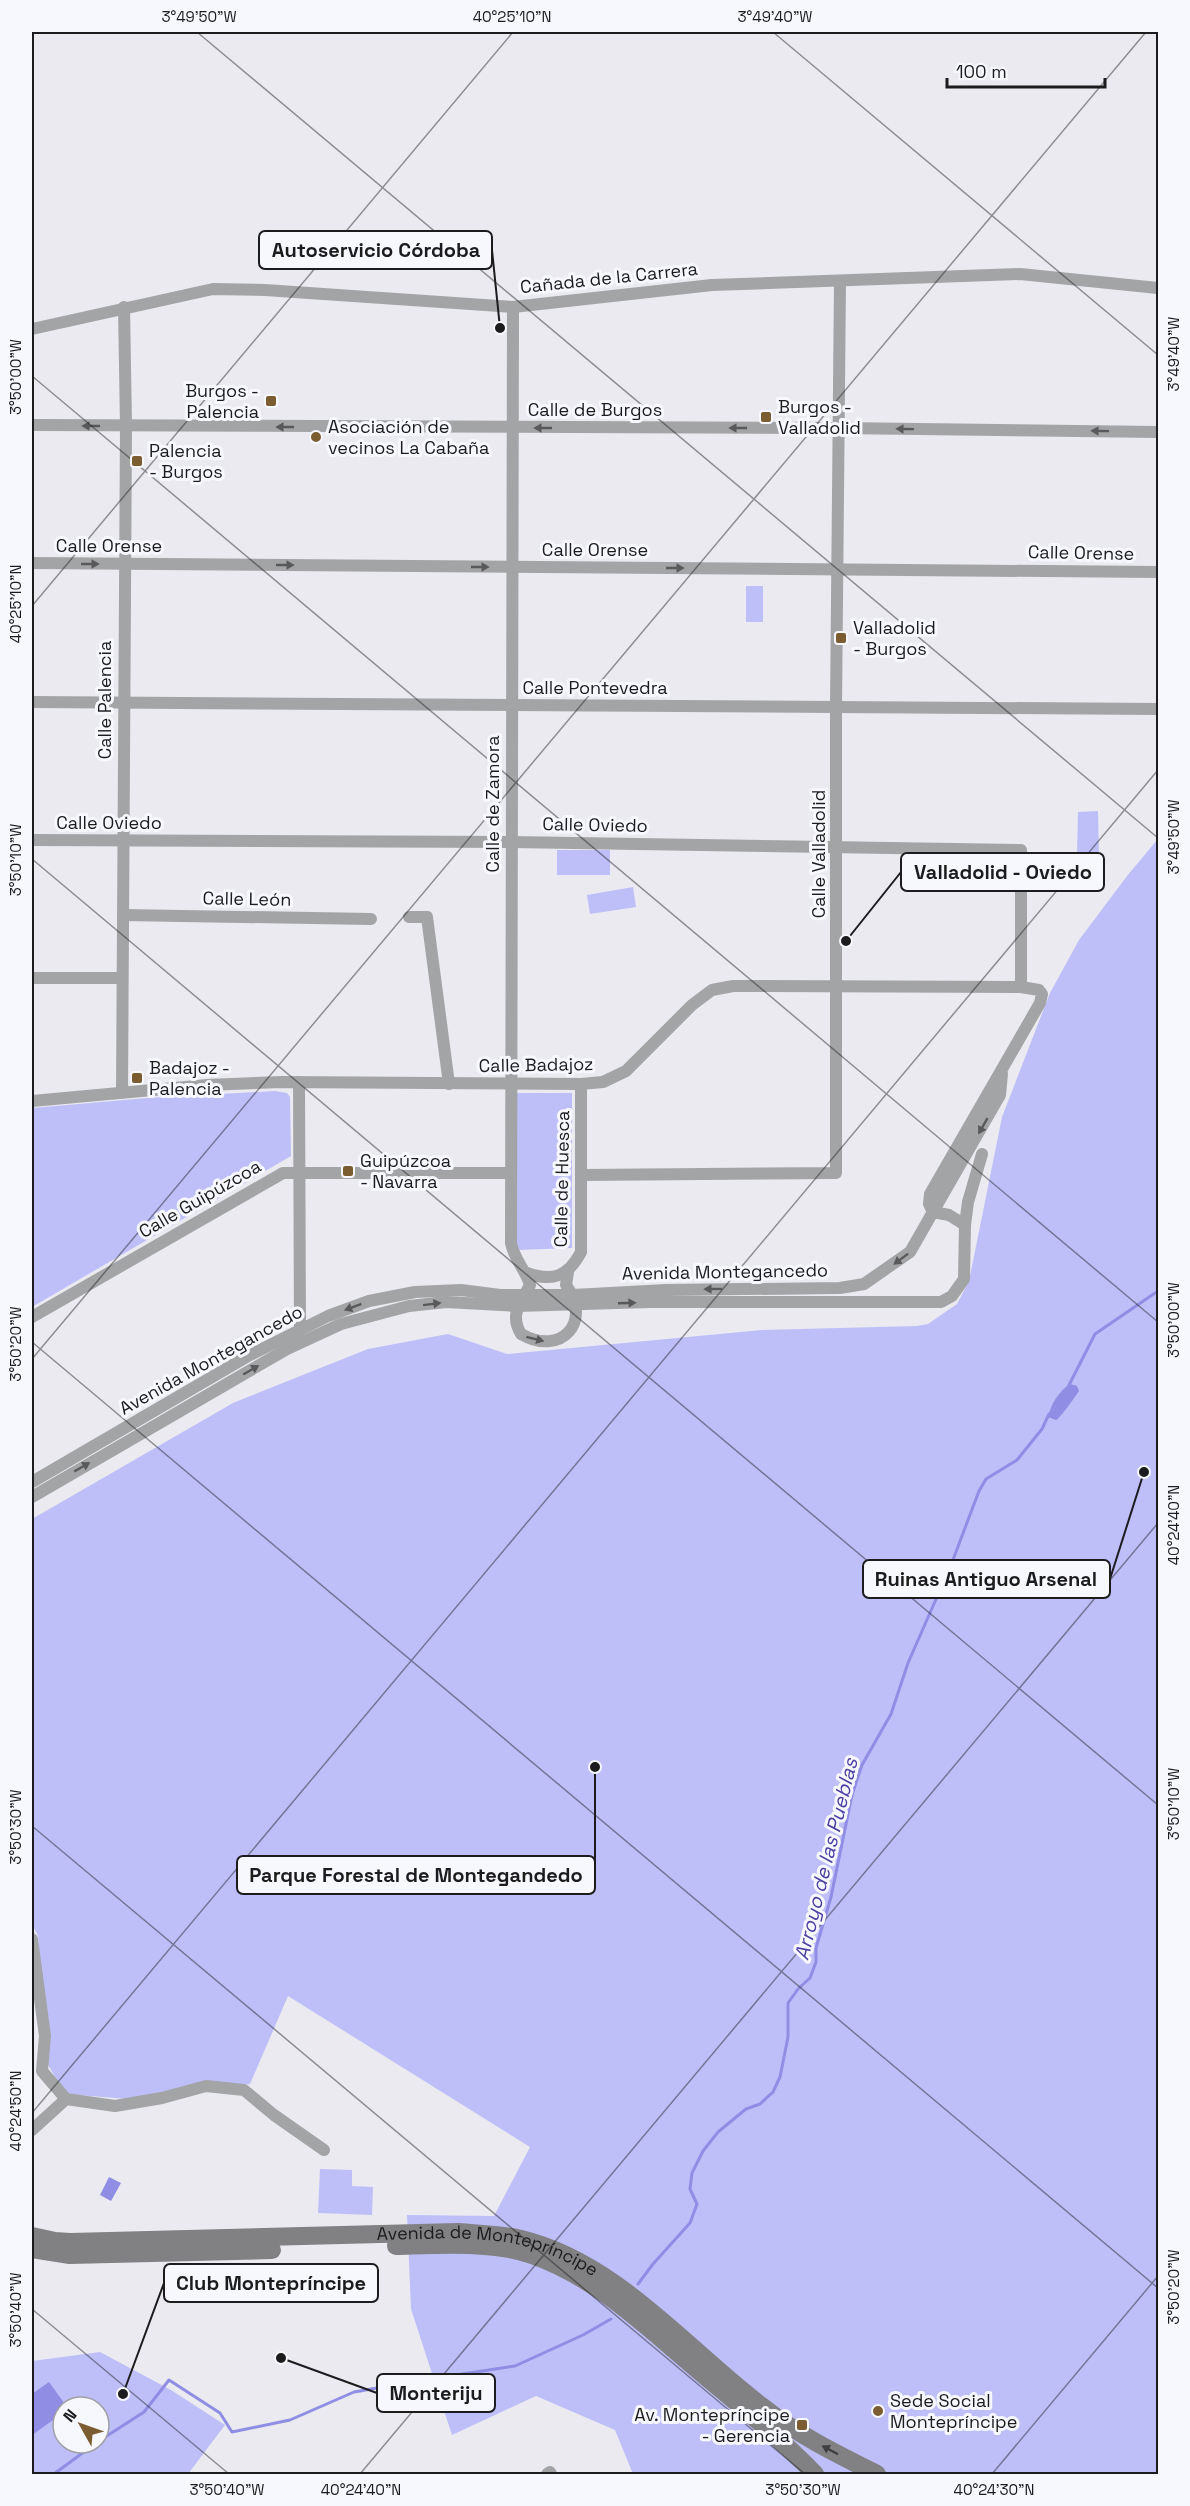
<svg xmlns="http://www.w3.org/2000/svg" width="1190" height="2506" font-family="'Space Grotesk',sans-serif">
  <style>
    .green { fill: #bebff9; fill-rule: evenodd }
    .water { fill: #908de4 }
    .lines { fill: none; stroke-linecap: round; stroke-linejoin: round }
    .stream { stroke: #908de4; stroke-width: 3 }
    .street { stroke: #a3a4a6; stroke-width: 12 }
    .secondary { stroke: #818184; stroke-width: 18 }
    .oneway { fill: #59595b }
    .oneway2 { fill: #3f3f42 }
    .ticks { fill: none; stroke: #1c1c1e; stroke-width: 1.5; stroke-opacity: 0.45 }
    .poi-dot { fill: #7c5d32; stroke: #f7f8fd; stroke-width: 2 }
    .labels { text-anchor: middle; stroke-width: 6; stroke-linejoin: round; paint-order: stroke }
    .street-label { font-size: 18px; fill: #1c1c1e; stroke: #f7f8fd }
    .poi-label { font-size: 18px; fill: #1c1c1e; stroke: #f7f8fd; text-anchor: start }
    .water-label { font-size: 20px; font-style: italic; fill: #4d40a5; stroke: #f7f8fd }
    .leader { fill: none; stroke: #1c1c1e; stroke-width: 2 }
    .callout-dot { fill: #1c1c1e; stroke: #f7f8fd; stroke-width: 2 }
    .callout { fill: #f7f8fd; stroke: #1c1c1e; stroke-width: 2 }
    .callout-label { font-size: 20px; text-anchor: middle; font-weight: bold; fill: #1c1c1e }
    .neatline { fill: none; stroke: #1c1c1e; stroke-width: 2 }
    .ticks-label { font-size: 15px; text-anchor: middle; fill: #1c1c1e }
  </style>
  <rect width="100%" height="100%" fill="#eaeaf0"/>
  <g class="green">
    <rect x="746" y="586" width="17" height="36"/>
    <path d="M1098,811L1099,857L1077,855L1078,812Z"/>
    <path d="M1158,839V2474H633L615,2430L536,2396L452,2435L411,2309L407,2215L494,2216L530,2147L288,1996L250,2084L128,2099L65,2094L47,2063L38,1936L32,1924V1519L233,1403L368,1349L448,1334L507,1354L762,1330L917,1326L928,1324L957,1304L969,1281L1002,1117L1050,993L1079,940L1127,876Z"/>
    <rect x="557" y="850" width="53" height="25"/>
    <path d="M633,887L636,907L590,914L587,895Z"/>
    <path d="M275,1091L287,1093L290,1097L291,1156L32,1307V1108L147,1098Z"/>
    <path d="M517,1093H572V1248L517,1250Z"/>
    <path d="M320,2169L352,2170V2186L373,2187L372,2215L318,2213Z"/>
    <path d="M100,2352L171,2390L225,2425L188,2474H32V2361ZM63,2407H99V2443H63Z"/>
  </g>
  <g class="water">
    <path d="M1070,1384L1077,1386L1079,1391C1075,1397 1061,1417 1056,1420L1048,1417C1050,1405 1060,1390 1070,1384Z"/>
    <path d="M109,2177L121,2183L111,2201L100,2195Z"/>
    <path d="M49,2382L67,2407H63V2413L32,2435V2394Z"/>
  </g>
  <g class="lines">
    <g class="stream">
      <path d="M1068,1387L1095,1334L1158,1291"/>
      <path d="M638,2284L653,2264L690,2223L697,2204L690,2189L692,2173L703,2151L718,2132L746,2109L760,2104L773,2092L780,2077L788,2037V2003L798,1989L810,1978L816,1962V1948L831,1897L852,1795L862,1765L891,1714L908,1663L951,1565L979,1491L986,1479L1017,1460L1042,1429L1049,1414"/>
      <path d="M99,2441L144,2412L169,2380L220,2413L232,2432L290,2420L354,2392L377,2388L408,2391L456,2375L515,2366L583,2335L611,2319"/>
      <path d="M54,2474L96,2443"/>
    </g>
    <g class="street">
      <path d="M513,307L511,1243C514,1260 526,1270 530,1285C521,1303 509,1314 521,1334C561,1357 593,1322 566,1285L568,1272"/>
      <path d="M32,329L213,289L265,290L513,307L712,285L1020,274L1158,288"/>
      <path d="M32,425L839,428L1158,432"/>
      <path d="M32,563L1158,572"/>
      <path d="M32,702L1158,709"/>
      <path d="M32,840L511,842L1021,850V987"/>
      <path d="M123,915L371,919"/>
      <path d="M409,917H427L449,1084"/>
      <path d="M32,978H122"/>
      <path d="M299,1082L300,1330"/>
      <path d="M122,1093L126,426L124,307"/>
      <path d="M32,1101L207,1085L282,1082L581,1084L603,1082L626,1071L692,1005L712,990L733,986L1021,987L1039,990L1042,994L1040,1003L930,1194L929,1204L933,1212"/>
      <path d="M582,1175L836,1173V707L840,281"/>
      <path d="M933,1212L949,1215L965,1225"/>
      <path d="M527,1273C552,1282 568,1277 581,1252V1084"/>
      <path d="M32,1317L283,1173H510"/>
      <path d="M32,1482L248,1356L328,1316L369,1301L415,1292L461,1290L500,1295H573L666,1290L840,1288L864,1284L910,1252L1000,1095L1002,1074"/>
      <path d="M32,1497L287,1349L341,1324L409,1306L446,1302L517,1306L650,1302H941L952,1296L964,1279L965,1225L968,1202L982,1154"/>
      <path d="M32,1939L45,2036L42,2071L66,2099L115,2106L162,2098L206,2086L244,2090L274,2115L324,2150"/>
      <path d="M32,2130L66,2099"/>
      <path d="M547,2474L550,2472L551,2474"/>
    </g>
    <g class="secondary">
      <path id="s1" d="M32,2236L55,2241L70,2242L458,2232C479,2234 501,2234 521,2239C617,2262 687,2350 763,2407C798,2435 837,2454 877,2474"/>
      <path d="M396,2246C437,2245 493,2241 532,2255C595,2277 642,2323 692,2365C734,2401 777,2435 815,2474"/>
      <path d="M32,2249L70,2255L272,2250"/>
    </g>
  </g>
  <defs><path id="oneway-solid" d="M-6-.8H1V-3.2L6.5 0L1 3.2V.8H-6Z" transform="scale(1.5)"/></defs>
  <g class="oneway">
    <use href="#oneway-solid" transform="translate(91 426) rotate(-180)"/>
    <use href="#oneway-solid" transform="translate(285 427) rotate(-180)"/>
    <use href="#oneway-solid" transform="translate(543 428) rotate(-180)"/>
    <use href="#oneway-solid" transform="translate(738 428) rotate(-180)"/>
    <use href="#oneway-solid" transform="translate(905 429) rotate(-179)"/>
    <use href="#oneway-solid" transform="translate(1100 431) rotate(-179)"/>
    <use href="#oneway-solid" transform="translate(90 564)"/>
    <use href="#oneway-solid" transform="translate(285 565)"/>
    <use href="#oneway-solid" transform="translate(480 567)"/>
    <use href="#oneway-solid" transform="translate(675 568)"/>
    <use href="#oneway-solid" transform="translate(983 1126) rotate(120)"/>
    <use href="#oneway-solid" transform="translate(901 1259) rotate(143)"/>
    <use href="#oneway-solid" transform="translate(713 1289) rotate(179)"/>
    <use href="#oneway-solid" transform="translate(627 1303) rotate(-2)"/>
    <use href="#oneway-solid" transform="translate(432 1304) rotate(-7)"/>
    <use href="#oneway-solid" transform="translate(353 1307) rotate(159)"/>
    <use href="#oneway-solid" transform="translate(535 1339) rotate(14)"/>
    <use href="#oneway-solid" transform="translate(251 1370) rotate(-30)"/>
    <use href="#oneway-solid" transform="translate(82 1467) rotate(-30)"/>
  </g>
  <use class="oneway2" href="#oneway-solid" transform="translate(830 2450) rotate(-152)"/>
  <path class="ticks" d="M197,32L1158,838M773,32L1158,355M32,376L1158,1322M32,606L513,32M32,859L1158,1805M32,1342L1158,2288M32,1359L1146,32M32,1826L805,2474M32,2113L1158,770M32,2309L229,2474M360,2474L1158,1523M992,2474L1158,2276"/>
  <g class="poi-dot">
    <rect x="265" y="395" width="12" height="12" rx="3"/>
    <rect x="760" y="411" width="12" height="12" rx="3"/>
    <circle cx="316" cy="437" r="6"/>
    <rect x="131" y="455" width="12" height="12" rx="3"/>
    <rect x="835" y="632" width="12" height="12" rx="3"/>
    <rect x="131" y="1072" width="12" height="12" rx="3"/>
    <rect x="342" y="1165" width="12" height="12" rx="3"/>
    <circle cx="878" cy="2411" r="6"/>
    <rect x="796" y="2419" width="12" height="12" rx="3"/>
  </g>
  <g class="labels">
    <g class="street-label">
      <text transform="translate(609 278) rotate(-6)" y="6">Cañada de la Carrera</text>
      <text x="595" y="416">Calle de Burgos</text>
      <text x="109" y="552">Calle Orense</text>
      <text x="595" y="556">Calle Orense</text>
      <text transform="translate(1081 553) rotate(1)" y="6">Calle Orense</text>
      <text x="595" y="694">Calle Pontevedra</text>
      <text transform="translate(105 700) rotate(-90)" y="6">Calle Palencia</text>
      <text transform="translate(493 804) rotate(-90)" y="6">Calle de Zamora</text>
      <text x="109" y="829">Calle Oviedo</text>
      <text transform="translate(595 825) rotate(1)" y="6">Calle Oviedo</text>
      <text transform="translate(819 854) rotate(-90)" y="6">Calle Valladolid</text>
      <text transform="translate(247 899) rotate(1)" y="6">Calle León</text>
      <text transform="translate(536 1065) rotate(-1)" y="6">Calle Badajoz</text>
      <text transform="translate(562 1179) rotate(-89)" y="6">Calle de Huesca</text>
      <text transform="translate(200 1199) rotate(-30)" y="6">Calle Guipúzcoa</text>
      <text transform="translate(725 1272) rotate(-1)" y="6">Avenida Montegancedo</text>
      <text transform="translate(211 1360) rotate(-29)" y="6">Avenida Montegancedo</text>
      <text dy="6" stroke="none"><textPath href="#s1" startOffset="459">Avenida de Montepríncipe</textPath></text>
    </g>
    <g class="poi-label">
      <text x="259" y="397" text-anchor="end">Burgos -<tspan x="259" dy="21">Palencia</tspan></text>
      <text x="778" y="413">Burgos -<tspan x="778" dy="21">Valladolid</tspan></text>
      <text x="328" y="433">Asociación de<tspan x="328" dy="21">vecinos La Cabaña</tspan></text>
      <text x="149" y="457">Palencia<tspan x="149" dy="21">- Burgos</tspan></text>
      <text x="853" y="634">Valladolid<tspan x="853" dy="21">- Burgos</tspan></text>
      <text x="149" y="1074">Badajoz -<tspan x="149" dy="21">Palencia</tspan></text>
      <text x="360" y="1167">Guipúzcoa<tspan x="360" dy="21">- Navarra</tspan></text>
      <text x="890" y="2407">Sede Social<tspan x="890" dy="21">Montepríncipe</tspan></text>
      <text x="790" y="2421" text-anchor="end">Av. Montepríncipe<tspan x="790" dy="21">- Gerencia</tspan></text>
    </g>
    <g class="water-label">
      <text transform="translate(826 1859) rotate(-76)" y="7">Arroyo de las Pueblas</text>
    </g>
  </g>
  <path class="leader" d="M500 328L492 250M846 941L901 872M1144 1472L1110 1579M595 1767L595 1875M123 2394L164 2283M281 2358L377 2393"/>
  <g class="callout-dot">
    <circle cx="500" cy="328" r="6"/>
    <circle cx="846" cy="941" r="6"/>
    <circle cx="1144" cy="1472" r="6"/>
    <circle cx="595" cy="1767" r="6"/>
    <circle cx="123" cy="2394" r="6"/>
    <circle cx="281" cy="2358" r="6"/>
  </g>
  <g class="callout">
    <rect x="259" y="231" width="233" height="38" rx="6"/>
    <rect x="901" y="853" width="203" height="38" rx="6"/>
    <rect x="863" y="1560" width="247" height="38" rx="6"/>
    <rect x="237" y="1856" width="358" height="38" rx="6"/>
    <rect x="164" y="2264" width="214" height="38" rx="6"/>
    <rect x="377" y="2374" width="118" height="38" rx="6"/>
  </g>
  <g class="callout-label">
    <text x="376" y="257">Autoservicio Córdoba</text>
    <text x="1003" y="879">Valladolid - Oviedo</text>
    <text x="986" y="1586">Ruinas Antiguo Arsenal</text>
    <text x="416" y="1882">Parque Forestal de Montegandedo</text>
    <text x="271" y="2290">Club Montepríncipe</text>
    <text x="436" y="2400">Monteriju</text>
  </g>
  <rect width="1190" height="2506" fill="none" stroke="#f7f8fd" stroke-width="66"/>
  <g transform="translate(81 2425) rotate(310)"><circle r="28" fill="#f7f8fd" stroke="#9fa0a4" stroke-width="1.5"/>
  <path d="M0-4.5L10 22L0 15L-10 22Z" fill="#7c5d32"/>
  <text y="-9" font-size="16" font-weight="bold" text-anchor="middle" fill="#1c1c1e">N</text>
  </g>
  <path d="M947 78v9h158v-9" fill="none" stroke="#1c1c1e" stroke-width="3"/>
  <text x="956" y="78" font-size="18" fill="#1c1c1e" stroke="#f7f8fd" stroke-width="4.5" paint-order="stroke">100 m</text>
  <rect x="33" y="33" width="1124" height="2440" class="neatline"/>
  <g class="ticks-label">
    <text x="199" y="22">3°49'50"W</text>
    <text x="512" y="22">40°25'10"N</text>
    <text x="775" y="22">3°49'40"W</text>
    <text transform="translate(1174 354) rotate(-90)" y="5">3°49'40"W</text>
    <text transform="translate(16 377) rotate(-90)" y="5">3°50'00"W</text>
    <text transform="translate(16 604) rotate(-90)" y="5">40°25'10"N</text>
    <text transform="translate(1174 837) rotate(-90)" y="5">3°49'50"W</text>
    <text transform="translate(16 860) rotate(-90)" y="5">3°50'10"W</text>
    <text transform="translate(1174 1320) rotate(-90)" y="5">3°50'00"W</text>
    <text transform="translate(16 1344) rotate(-90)" y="5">3°50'20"W</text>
    <text transform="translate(1174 1525) rotate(-90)" y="5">40°24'40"N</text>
    <text transform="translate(1174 1804) rotate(-90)" y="5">3°50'10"W</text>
    <text transform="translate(16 1827) rotate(-90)" y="5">3°50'30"W</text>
    <text transform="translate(16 2111) rotate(-90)" y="5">40°24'50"N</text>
    <text transform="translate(1174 2287) rotate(-90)" y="5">3°50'20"W</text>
    <text transform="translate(16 2310) rotate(-90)" y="5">3°50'40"W</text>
    <text x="227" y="2495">3°50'40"W</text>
    <text x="361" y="2495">40°24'40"N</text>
    <text x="803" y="2495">3°50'30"W</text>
    <text x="994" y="2495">40°24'30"N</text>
  </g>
</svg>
